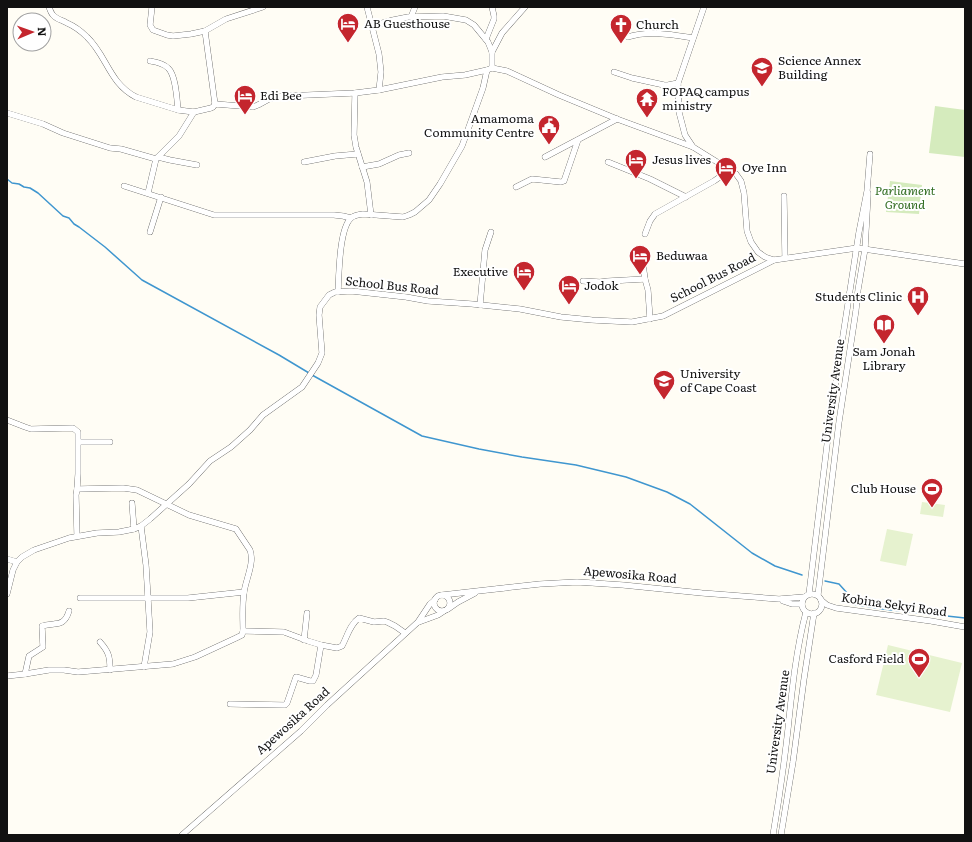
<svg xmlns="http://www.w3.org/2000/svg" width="972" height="842" font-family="Literata,serif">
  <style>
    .green { fill: #d5ebbd }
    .pitch { fill: #e6f2cf }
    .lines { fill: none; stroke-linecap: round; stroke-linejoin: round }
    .stream { stroke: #3f96cf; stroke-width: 1.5 }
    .minor-casing { stroke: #444; stroke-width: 6 }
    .minor { stroke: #fff; stroke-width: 5.5 }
    .labels { text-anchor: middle; stroke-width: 4; stroke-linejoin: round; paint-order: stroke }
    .poi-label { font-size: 12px; fill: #111; stroke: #fff; text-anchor: start }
    .park-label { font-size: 12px; font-style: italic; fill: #2f6b1f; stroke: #fff }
    .street-label { font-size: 12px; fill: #111; stroke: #fff }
  </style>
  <rect width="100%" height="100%" fill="#fffdf5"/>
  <g class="green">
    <path d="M935,106L965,110V157L929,153Z"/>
    <path d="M890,181L922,185L919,214L886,212Z"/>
  </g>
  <g class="pitch">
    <path d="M922,502L945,505L943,517L920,514Z"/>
    <path d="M887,529L913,534L906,566L880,561Z"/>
    <path d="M888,645L962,663L950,712L876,695Z"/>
  </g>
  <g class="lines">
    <g class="stream">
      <path d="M7,179L12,183L19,184L24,187L30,188L38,193L63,216L69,218L74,224L79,227L105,247L142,280L279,355L309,373"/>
      <path d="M312,375L422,436L479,449L522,457L576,465L626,477L667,492L690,504L752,553L775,566L802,575"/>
      <path d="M825,581L839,584L848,594L853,604L883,609L965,618"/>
    </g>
    <g class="minor-casing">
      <g id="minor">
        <path d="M49,7C50,10 51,13 53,15C56,19 62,20 67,23C74,26 81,31 87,37C107,56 109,83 136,97L178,110L194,112L211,108L213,107L215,104L253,107L258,105L269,99L284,96L355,93L379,90L381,72L379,54L367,7"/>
        <path d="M152,7L150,25L153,30L167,35L173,36L191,34L205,31L226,19L263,7"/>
        <path d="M704,7L678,83L679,112L685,135L693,147L730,170L736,174L741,181L744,193L747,231L751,242L758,252L765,257L774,260L857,248L965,264"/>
        <path d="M411,17L415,7"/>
        <path d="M372,26L393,20L408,17L443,16L466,20L474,25L488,42L492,52V68"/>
        <path d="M205,31L215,104"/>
        <path d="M628,37C648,30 673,35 693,38"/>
        <path d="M486,39L494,19V16L492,7"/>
        <path d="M492,52L502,33L525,7"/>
        <path d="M150,61C156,62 163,63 168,68C176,75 177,100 178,110"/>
        <path d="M614,72L632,78L664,85H668L678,83"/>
        <path d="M379,90L442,77L465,75L487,70"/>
        <path d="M355,93L354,135L356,147L367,182L371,215"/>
        <path d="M7,113L43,124L63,133L110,148L121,149L156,159"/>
        <path d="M158,157L170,160L197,165"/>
        <path d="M545,157L617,119"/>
        <path d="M304,162L335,156L358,154"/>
        <path d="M608,162L650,179L686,197"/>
        <path d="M362,167L379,164L399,155L409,153"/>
        <path d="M124,186L214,215H334L343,216L351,218"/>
        <path d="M516,187L532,179L561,182L564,181L578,140"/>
        <path d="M148,193L156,159L179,136L194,112"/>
        <path d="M784,196L785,258"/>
        <path d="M150,232L161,197"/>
        <path d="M645,234L650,221L655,214L714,181L730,170"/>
        <path d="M643,264L645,279L648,290L650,319"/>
        <path d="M583,281L600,282L608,281L645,279"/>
        <path d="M338,292C339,275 339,229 351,218C354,215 358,215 363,214L403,217L409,215L415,212L429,200L440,184L462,146L483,88L487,70L492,68L507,71L559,95L617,119L693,147"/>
        <path d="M480,305L485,250L491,232"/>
        <path d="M7,420L25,427L31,429L73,428L78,432V474L77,489L76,495L77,536"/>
        <path d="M79,442H110"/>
        <path d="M132,503L134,529"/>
        <path d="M141,526L146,565L150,632L144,667"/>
        <path d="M7,559L17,562"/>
        <path d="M7,594L13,570L17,562L22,557L34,550L69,538L97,533L119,532L134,529L141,526L150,519L189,484L210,461L231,447L250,430L263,415L302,387L318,363L322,353L319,315L320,307L329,295L335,292L351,291L406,297L428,301L472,304L520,309L561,317L592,320L632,322L663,316L774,260"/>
        <path d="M809,594L830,420L859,232L867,191L870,154"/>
        <circle cx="812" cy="604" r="10"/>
        <path d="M442,595L540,584L577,582L623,585L702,593L779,599L804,597"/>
        <path d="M818,595L839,422L856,310L858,290L865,249L868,195V193"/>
        <circle cx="442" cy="603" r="8"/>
        <path d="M80,598H188L244,592"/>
        <path d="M821,600L827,605L836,608L931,621L965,627"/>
        <path d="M783,601L792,604H802"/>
        <path d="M448,609L458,602L475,593"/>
        <path d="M419,622L438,615L444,611"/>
        <path d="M243,631L284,632L308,641L321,645L337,648L342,646C347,637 350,624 359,618L374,622L384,621L387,622L395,626L405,633"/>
        <path d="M304,640L307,613"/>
        <path d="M100,642C109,652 110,657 110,670"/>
        <path d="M25,674L29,656L43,647L42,626C55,622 64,628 69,611"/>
        <path d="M7,676L25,674L49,670H64L78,672L173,664L195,657L236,638L242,635L243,631C243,618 242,605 244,593C245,581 255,563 250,550L236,529L189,515L137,490L123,488L77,489"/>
        <path d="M230,704L285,705L287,703L296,677L310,681H313L316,675L321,645"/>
        <path d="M182,835L301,731L327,705L418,622L430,604L435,600"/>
        <path d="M773,835C779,800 784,765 788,729C792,690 796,650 806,612"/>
        <path d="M781,835L793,762L804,679L814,613"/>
      </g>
    </g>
    <use href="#minor" class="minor"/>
  </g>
  <defs>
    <g id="hotel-pin" transform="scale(1.15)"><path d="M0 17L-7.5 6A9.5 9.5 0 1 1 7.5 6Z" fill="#c4262e" stroke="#fff"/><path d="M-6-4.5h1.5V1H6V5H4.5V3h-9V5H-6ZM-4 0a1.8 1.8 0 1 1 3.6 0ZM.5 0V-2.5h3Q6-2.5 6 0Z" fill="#fff"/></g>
    <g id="church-pin" transform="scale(1.15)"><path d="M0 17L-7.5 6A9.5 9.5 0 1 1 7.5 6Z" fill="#c4262e" stroke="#fff"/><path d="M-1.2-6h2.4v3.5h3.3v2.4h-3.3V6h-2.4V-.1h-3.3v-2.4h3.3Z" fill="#fff"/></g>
    <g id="school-pin" transform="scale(1.15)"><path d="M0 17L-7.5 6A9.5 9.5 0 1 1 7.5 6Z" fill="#c4262e" stroke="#fff"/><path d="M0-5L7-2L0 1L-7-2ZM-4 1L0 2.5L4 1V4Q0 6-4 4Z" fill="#fff"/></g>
    <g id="temple-pin" transform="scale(1.15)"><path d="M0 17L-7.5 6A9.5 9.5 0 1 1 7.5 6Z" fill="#c4262e" stroke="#fff"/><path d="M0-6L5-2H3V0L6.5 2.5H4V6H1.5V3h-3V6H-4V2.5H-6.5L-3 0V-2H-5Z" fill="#fff"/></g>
    <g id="civic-pin" transform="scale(1.15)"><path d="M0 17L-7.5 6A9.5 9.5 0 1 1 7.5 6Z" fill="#c4262e" stroke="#fff"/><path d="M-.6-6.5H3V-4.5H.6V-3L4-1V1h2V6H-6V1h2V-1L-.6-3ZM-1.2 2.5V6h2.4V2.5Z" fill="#fff"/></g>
    <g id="hospital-pin" transform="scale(1.15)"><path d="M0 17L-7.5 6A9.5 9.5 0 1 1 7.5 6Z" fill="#c4262e" stroke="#fff"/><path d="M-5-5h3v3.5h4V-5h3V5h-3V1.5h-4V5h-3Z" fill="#fff"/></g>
    <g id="library-pin" transform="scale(1.15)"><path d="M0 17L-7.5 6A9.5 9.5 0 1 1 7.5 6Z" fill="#c4262e" stroke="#fff"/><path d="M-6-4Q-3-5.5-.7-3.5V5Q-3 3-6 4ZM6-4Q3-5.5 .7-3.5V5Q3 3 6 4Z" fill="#fff"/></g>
    <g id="university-pin" transform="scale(1.15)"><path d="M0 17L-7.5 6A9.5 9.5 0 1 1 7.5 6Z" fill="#c4262e" stroke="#fff"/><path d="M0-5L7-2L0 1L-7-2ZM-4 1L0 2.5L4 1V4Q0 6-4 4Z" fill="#fff"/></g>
    <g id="stadium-pin" transform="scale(1.15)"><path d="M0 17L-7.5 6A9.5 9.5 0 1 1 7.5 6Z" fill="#c4262e" stroke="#fff"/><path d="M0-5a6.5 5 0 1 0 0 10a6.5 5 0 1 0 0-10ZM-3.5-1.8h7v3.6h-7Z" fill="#fff"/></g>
  </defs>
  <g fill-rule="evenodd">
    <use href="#hotel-pin" x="348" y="24"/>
    <use href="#church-pin" x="621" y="25"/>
    <use href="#school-pin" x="762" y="68"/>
    <use href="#hotel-pin" x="245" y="96"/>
    <use href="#temple-pin" x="647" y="99"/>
    <use href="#civic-pin" x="549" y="126"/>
    <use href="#hotel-pin" x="636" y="160"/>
    <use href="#hotel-pin" x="726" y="168"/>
    <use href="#hotel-pin" x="640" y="256"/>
    <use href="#hotel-pin" x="524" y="272"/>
    <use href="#hotel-pin" x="569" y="286"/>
    <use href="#hospital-pin" x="918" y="297"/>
    <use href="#library-pin" x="884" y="325"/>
    <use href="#university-pin" x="664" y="381"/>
    <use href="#stadium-pin" x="932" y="489"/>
    <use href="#stadium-pin" x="919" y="659"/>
  </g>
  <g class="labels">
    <g class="poi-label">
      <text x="364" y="28">AB Guesthouse</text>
      <text x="636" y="29">Church</text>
      <text x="778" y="65">Science Annex<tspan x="778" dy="14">Building</tspan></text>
      <text x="662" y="96">FOPAQ campus<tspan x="662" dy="14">ministry</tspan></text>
      <text x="260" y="100">Edi Bee</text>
      <text x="534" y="123" text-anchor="end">Amamoma<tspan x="534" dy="14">Community Centre</tspan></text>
      <text x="652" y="164">Jesus lives</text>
      <text x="742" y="172">Oye Inn</text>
      <text x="656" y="260">Beduwaa</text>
      <text x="508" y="276" text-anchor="end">Executive</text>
      <text x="584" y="290">Jodok</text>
      <text x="902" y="301" text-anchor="end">Students Clinic</text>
      <text x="884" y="356" text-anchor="middle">Sam Jonah<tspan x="884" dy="14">Library</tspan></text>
      <text x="680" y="378">University<tspan x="680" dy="14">of Cape Coast</tspan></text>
      <text x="916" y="493" text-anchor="end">Club House</text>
      <text x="904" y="663" text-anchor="end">Casford Field</text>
    </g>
    <g class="park-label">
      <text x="905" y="195">Parliament<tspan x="905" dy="14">Ground</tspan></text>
    </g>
    <g class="street-label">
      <text transform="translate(713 278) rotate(-27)" y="4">School Bus Road</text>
      <text transform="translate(392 286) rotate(6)" y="4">School Bus Road</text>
      <text transform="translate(833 391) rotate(-82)" y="4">University Avenue</text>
      <text transform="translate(630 575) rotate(5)" y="4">Apewosika Road</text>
      <text transform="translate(894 605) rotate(8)" y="4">Kobina Sekyi Road</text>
      <text transform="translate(293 721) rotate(-42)" y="4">Apewosika Road</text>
      <text transform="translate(778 722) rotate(-82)" y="4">University Avenue</text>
    </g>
  </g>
  <rect width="972" height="842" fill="none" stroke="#111111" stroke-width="16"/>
  <g transform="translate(32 32) rotate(88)"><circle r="19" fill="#ffffff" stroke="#a0a0a0"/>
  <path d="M0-3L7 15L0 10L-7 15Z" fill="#c4262e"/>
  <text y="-6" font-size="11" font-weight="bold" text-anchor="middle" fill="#111111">N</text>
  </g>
</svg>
